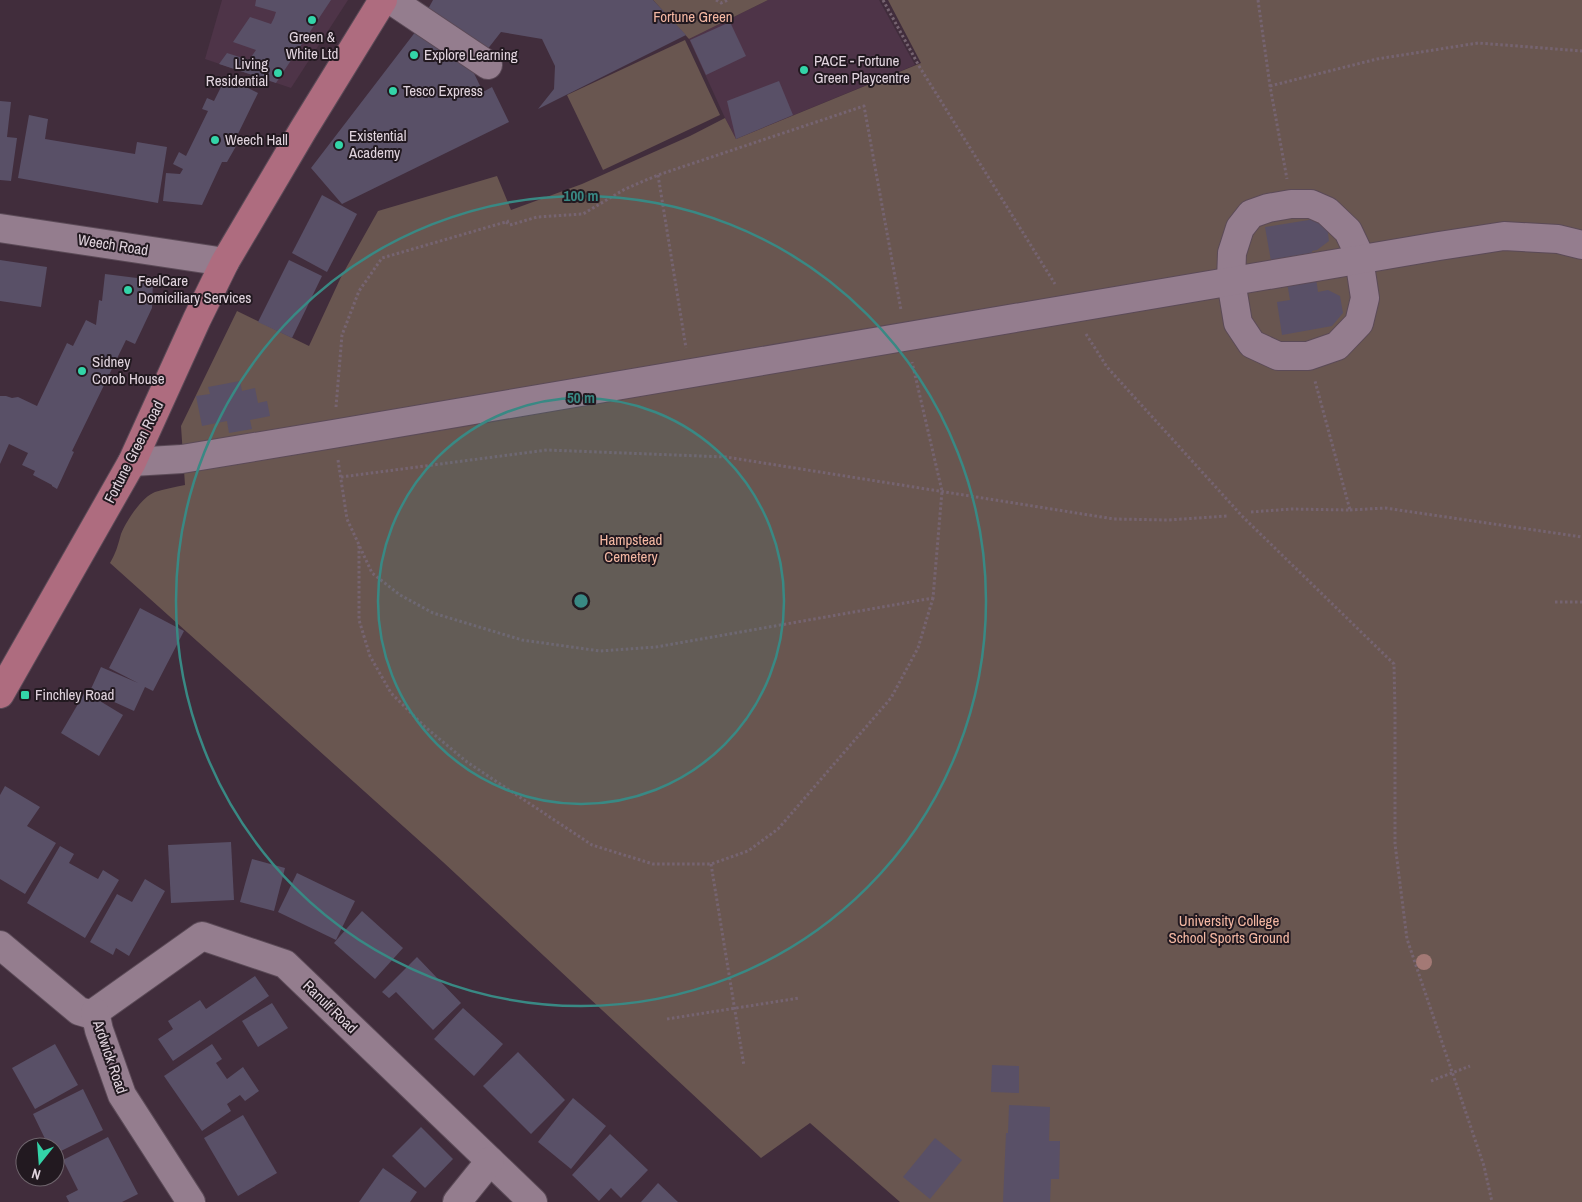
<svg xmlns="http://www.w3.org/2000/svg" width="1582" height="1202" font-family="'Archivo Narrow',sans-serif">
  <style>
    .built { fill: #4e3448 }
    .green { fill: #695650 }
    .building { fill: #595067 }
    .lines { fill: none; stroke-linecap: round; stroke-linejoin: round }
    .minor-casing { stroke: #5b4a57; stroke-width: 30 }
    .major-casing { stroke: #5b4a57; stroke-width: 30 }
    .path { stroke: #766471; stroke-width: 3; stroke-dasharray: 2.5 2.5; stroke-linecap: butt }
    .minor { stroke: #947d8e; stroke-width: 28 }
    .major { stroke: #ae6c7f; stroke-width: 28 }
    .tree { fill: #a37975 }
    .ring { fill: none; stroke: #398984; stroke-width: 2.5 }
    .poi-dot { fill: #33d4a8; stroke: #221920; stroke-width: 2 }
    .labels { text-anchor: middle; stroke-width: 4; stroke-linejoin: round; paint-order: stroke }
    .park-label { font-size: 15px; fill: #f4b8a3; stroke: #221920 }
    .poi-label { font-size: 15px; fill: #e1d4de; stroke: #221920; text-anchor: start }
    .street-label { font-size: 15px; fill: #e1d4de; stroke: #221920 }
    .centre { fill: #398984; stroke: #221920; stroke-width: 2.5 }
    .ring-label { font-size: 15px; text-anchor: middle; font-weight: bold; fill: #398984; stroke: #221920; stroke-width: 4; stroke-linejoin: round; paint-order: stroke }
  </style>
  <rect width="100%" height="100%" fill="#412d3c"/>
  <g class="built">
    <path d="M222,0H348L291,88L205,59Z"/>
    <path d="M768,0H879L915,65L736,139L725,118L689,39Z"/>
  </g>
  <g class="green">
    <path d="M653,0H768L689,39Z"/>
    <path d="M888,0H1582V1202H900L810,1123L761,1158L443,862L110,563C116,553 118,545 121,534C126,521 142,497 155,492C164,489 175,487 185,485L181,426L237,311L309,346L341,277L378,211L497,176L511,210L582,184L690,136L725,118L736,139L921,63Z"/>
    <path d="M685,40L720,115L603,170L567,95Z"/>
  </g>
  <g class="building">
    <path d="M256,0H331L276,83L219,64L227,53L249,60L256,50L233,42L250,17L271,24L274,18L276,12L255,6Z"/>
    <path d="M433,0H653L686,35L538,109L554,89L555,66L542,39L501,32L472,69L483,92L492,87L509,122L342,204L311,168L416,31Z"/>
    <path d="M730,22L746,56L706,75L690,40Z"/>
    <path d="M226,77L258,93L236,138L239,141L227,162H222L202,205L163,201L166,173L180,174L183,169L173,164L179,152L186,156L208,111L202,109L207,98L214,101Z"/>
    <path d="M779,81L793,115L736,139L727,101Z"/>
    <path d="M0,101L11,102L7,137L17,138L11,181L0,180Z"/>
    <path d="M29,115L48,119L45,139L135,154L137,142L167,147L158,203L18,178Z"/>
    <path d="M322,195L357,214L327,272L292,253Z"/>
    <path d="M1315,219L1327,226L1329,241L1317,250L1312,251L1318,292L1328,290L1340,296L1343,313L1332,326L1282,335L1277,302L1290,300L1283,259L1271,261L1265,227Z"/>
    <path d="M0,260L47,267L41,307L0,301Z"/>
    <path d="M289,260L322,276L292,338L258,322Z"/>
    <path d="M105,274L153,280L152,308L135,344L126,340L72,451L74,452L57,489L52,486V485L33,475L35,471L22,465L28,453L9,444L0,464V396H6L12,398L18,397L37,406L67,343L73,346L86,320L96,325L99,300L102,301Z"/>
    <path d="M240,381L242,391L255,388L258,403L267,401L270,416L250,420L252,429L229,433L227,421L202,426L196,396L210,394L208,387Z"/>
    <path d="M140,608L184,631L153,691L145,687L134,711L90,691L101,667L138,683L109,668Z"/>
    <path d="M85,692L123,715L99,756L61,733Z"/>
    <path d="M5,786L40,807L27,826L56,843L25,894L0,879V795Z"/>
    <path d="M231,842L234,900L171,903L168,845Z"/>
    <path d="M60,846L74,854L69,863L98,879L103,870L119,880L85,938L27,903Z"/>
    <path d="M252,859L285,868L274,911L240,902Z"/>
    <path d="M297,873L355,901L336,940L278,912Z"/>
    <path d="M145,879L165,891L129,956L116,948L113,955L90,942L117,894L132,902Z"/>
    <path d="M362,911L403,948L375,979L334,943Z"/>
    <path d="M417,957L461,1003L433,1030L396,992L389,998L382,992Z"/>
    <path d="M255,976L269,996L173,1061L158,1039L173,1029L168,1021L200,1000L206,1009Z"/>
    <path d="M272,1003L288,1028L258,1047L242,1021Z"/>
    <path d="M463,1008L503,1044L474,1076L434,1039Z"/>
    <path d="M55,1044L78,1085L35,1109L12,1068Z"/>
    <path d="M212,1044L222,1059L216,1063L227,1079L243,1067L259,1091L245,1101L240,1095L227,1104L231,1111L202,1131L164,1076Z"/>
    <path d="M518,1052L565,1100L531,1134L483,1086Z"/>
    <path d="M992,1065L1019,1066V1093L991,1092Z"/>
    <path d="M83,1089L103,1130L55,1154V1147H49L33,1114Z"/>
    <path d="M573,1098L606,1126L571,1169L538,1142Z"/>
    <path d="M1009,1105L1050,1107L1049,1141H1060L1059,1179H1051L1050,1202H1003L1006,1133H1008Z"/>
    <path d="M243,1115L277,1173L238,1196L204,1138Z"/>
    <path d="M421,1127L453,1159L425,1188L392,1156Z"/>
    <path d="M610,1134L648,1170L621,1198L611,1188L599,1201L572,1175Z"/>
    <path d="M108,1137L138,1194L122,1202H69L66,1196L78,1190L63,1160Z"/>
    <path d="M935,1138L962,1160L930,1199L903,1177Z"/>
    <path d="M383,1168L417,1192L410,1202H359Z"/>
    <path d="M658,1183L678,1202H641Z"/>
  </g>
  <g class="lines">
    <g class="minor-casing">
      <g id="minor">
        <path d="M391,0L488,65"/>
        <path d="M1291,204H1311L1327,211L1348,231L1358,252L1365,298L1359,323L1337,346L1308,356H1278L1252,344L1238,323L1231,281L1232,253L1240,228L1251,214L1268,208Z"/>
        <path d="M0,228L225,262"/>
        <path d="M132,462L182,459L333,434L1439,246L1504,236L1558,239L1582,245"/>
        <path d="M0,945L79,1011L89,1014L95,1012L202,936L285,964L533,1202"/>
        <path d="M95,1012L99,1030L122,1095L191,1202"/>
        <path d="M457,1202L490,1161"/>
      </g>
    </g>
    <g class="major-casing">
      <path id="major" d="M0,694L132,462L197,319L225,262L303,130L383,0"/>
    </g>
    <g class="path">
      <path d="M716,0L721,3L728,0"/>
      <path d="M883,0L919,66L1055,284"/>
      <path d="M1258,0L1270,86L1287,179"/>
      <path d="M1270,86L1377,59L1478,43L1582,51"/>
      <path d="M658,175L686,348"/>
      <path d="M506,222L510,225L537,217L583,214L625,189L658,175L864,106L901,310"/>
      <path d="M1086,334L1107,367L1242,516L1394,664L1395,710V844L1407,939L1484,1166L1492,1202"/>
      <path d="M336,407L342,335L359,291L382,258L509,221"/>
      <path d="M338,460L347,519L372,573L400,595L433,613L522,640L600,651L656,647L933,598L942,491L912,362"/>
      <path d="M341,477L547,450L726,457L1114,519L1168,520L1227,516"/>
      <path d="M1350,510L1385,508L1582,537"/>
      <path d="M1251,512L1291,509L1350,510L1315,381"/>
      <path d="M359,546V620L370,656L391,693L424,726L467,762L592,845L653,864H711L748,851L778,829L891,698L918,648L933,598"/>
      <path d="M1555,602H1582"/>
      <path d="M711,864L744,1066"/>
      <path d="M667,1019L799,998"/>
      <path d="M1431,1081L1470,1066"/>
    </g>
    <use href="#minor" class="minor"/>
    <use href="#major" class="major"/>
  </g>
  <circle class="tree" cx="1424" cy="962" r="8"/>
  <circle cx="581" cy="601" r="203" fill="#398984" fill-opacity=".12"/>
  <g class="ring">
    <circle cx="581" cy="601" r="203"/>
    <circle cx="581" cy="601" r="405"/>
  </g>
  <g class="poi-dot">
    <circle cx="312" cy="20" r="5"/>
    <circle cx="414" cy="55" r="5"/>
    <circle cx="804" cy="70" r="5"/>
    <circle cx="278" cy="73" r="5"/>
    <circle cx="393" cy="91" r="5"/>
    <circle cx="215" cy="140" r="5"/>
    <circle cx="339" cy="145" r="5"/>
    <circle cx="128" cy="290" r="5"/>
    <circle cx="82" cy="371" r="5"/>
    <rect x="20" y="690" width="10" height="10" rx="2.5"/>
  </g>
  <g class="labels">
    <g class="park-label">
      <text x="693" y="22">Fortune Green</text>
      <text x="631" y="545">Hampstead<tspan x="631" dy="17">Cemetery</tspan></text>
      <text x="1229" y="926">University College<tspan x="1229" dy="17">School Sports Ground</tspan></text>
    </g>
    <g class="poi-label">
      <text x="312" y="42" text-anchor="middle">Green &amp;<tspan x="312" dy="17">White Ltd</tspan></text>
      <text x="424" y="60">Explore Learning</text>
      <text x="814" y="66">PACE - Fortune<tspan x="814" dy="17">Green Playcentre</tspan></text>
      <text x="268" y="69" text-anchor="end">Living<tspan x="268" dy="17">Residential</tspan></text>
      <text x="403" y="96">Tesco Express</text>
      <text x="349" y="141">Existential<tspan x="349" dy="17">Academy</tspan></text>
      <text x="225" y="145">Weech Hall</text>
      <text x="138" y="286">FeelCare<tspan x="138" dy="17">Domiciliary Services</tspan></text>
      <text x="92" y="367">Sidney<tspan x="92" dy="17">Corob House</tspan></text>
      <text x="35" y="700">Finchley Road</text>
    </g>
    <g class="street-label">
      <text transform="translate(113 245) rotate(9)" y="5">Weech Road</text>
      <text transform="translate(134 452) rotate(-63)" y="5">Fortune Green Road</text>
      <text transform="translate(330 1007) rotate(44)" y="5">Ranulf Road</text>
      <text transform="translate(110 1057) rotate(71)" y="5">Ardwick Road</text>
    </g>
  </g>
  <circle cx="581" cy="601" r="8" class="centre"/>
  <g class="ring-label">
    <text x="581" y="201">100 m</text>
    <text x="581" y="403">50 m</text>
  </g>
  <g transform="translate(40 1162) rotate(197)"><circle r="24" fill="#221920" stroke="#6e646c"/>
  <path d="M0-4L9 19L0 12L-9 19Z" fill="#33d4a8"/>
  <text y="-8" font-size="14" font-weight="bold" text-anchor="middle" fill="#e1d4de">N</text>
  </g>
</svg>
